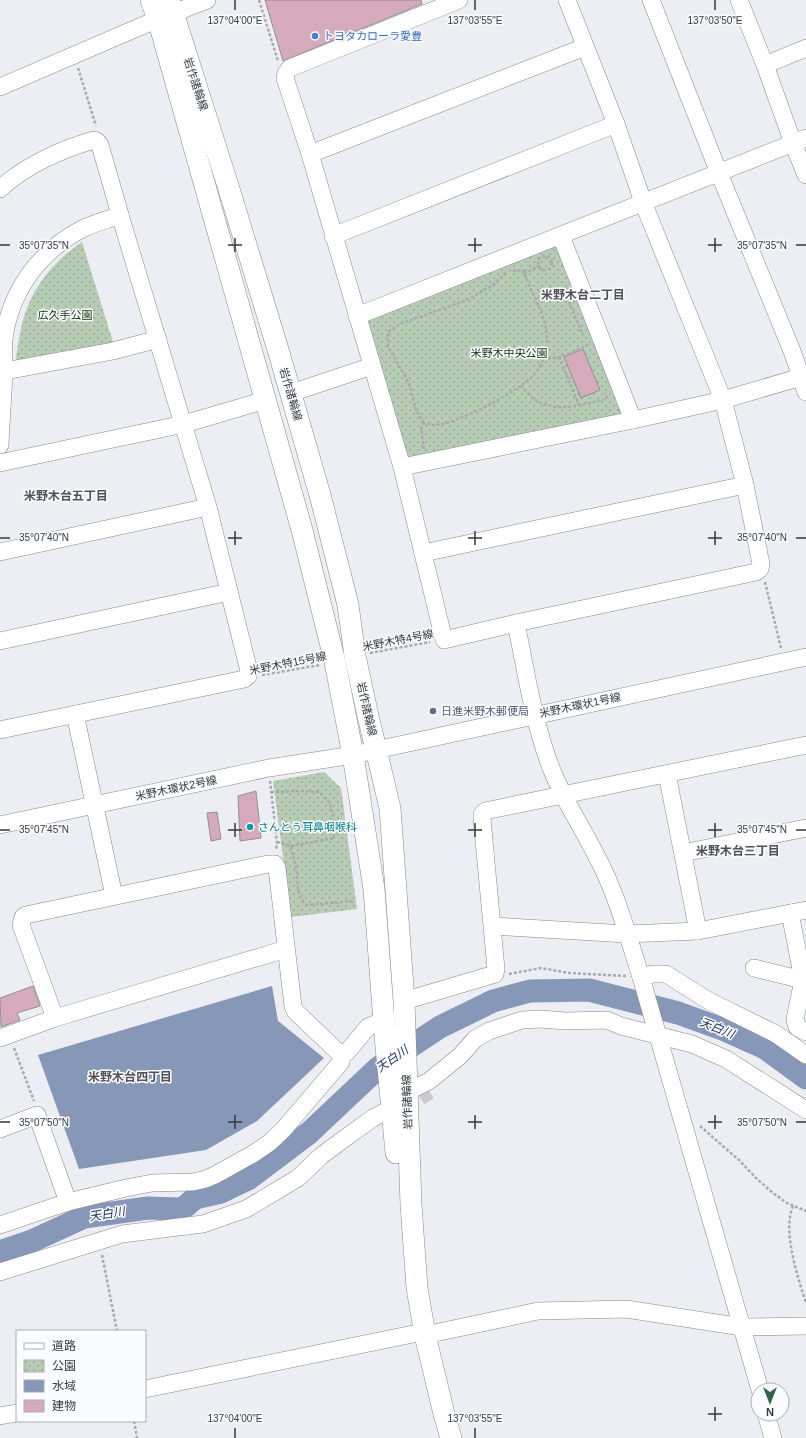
<svg xmlns="http://www.w3.org/2000/svg" width="806" height="1438" font-family="Arial,'Noto Sans JP',sans-serif">
  <style>
    .park { fill: url(#park-dots) }
    .water { fill: #8697b8 }
    .lines { fill: none; stroke-linecap: round; stroke-linejoin: round }
    .river { stroke: #8697b8; stroke-width: 23 }
    .building { fill: #d5abbb; stroke: #948e91 }
    .minor-tunnel { stroke: #c8cace; stroke-width: 17; stroke-dasharray: 17 8; stroke-linecap: butt }
    .minor-casing { stroke: #85878c; stroke-width: 18 }
    .major-casing { stroke: #85878c; stroke-width: 22 }
    .path { stroke: #a9aaae; stroke-width: 2.5; stroke-dasharray: 3 2; stroke-linecap: butt }
    .minor { stroke: #fff; stroke-width: 17 }
    .major { stroke: #fff; stroke-width: 21 }
    .ticks { fill: none; stroke: #38393b; stroke-width: 1.5 }
    .shop-dot { fill: #3f7fe0; stroke: #fafbff; stroke-width: 1.5 }
    .service-dot { fill: #5c6f8a; stroke: #fafbff; stroke-width: 1.5 }
    .culture-dot { fill: #0f9aa8; stroke: #fafbff; stroke-width: 1.5 }
    .labels { text-anchor: middle; stroke-width: 3; stroke-linejoin: round; paint-order: stroke }
    .shop-label { font-size: 11px; fill: #366cbe; stroke: #fafbff; text-anchor: start }
    .street-label { font-size: 11px; fill: #38393b; stroke: #fafbff }
    .park-label { font-size: 11px; fill: #0c3407; stroke: #fafbff }
    .service-label { font-size: 11px; fill: #4e5e75; stroke: #fafbff; text-anchor: start }
    .culture-label { font-size: 11px; fill: #0d838f; stroke: #fafbff; text-anchor: start }
    .neighbourhood-label { font-size: 12px; font-weight: bold; fill: #505256; stroke: #fafbff }
    .water-label { font-size: 12px; font-style: italic; fill: #223563; stroke: #fafbff }
    .ticks-label { font-size: 10px; text-anchor: middle; fill: #38393b; stroke: #fafbff; stroke-width: 3; stroke-linejoin: round; paint-order: stroke }
  </style>
  <defs>
    <pattern id="park-dots" width="8" height="8" patternUnits="userSpaceOnUse"><rect width="8" height="8" fill="#b7ccb4"/><path d="M2 2h.1M6 6h.1" fill="none" stroke="#96a794" stroke-width="1.8" stroke-linecap="round"/></pattern>
  </defs>
  <rect width="100%" height="100%" fill="#eceef3"/>
  <g class="park">
    <path d="M82,242L113,342L15,365C18,346 20,326 27,308C38,280 58,258 82,242Z"/>
    <path d="M553,245L559,247L624,410L621,416L411,460L405,456L364,323L368,317Z"/>
    <path d="M324,772L341,788L357,909L291,917L273,781Z"/>
  </g>
  <path class="water" d="M272,986L278,1021L324,1058L257,1121L206,1150L79,1169L38,1055Z"/>
  <g class="lines">
    <path class="river" d="M0,1252L32,1241L84,1217L148,1208L180,1209L186,1206L195,1198L221,1192L248,1179L309,1133L378,1068L440,1027L493,1001L530,991L589,990L678,1013L725,1030L765,1048L806,1078"/>
  </g>
  <g class="building">
    <path d="M265,0H421L422,4L283,61Z"/>
    <path d="M583,349L600,390L581,398L564,357Z"/>
    <path d="M256,791L261,838L240,841L238,796Z"/>
    <path d="M217,812L221,839L211,841L207,813Z"/>
    <path d="M33,986L40,1006L17,1013L20,1020L1,1027L0,998Z"/>
  </g>
  <g class="lines">
    <path class="minor-tunnel" d="M399,1111L429,1091"/>
    <g class="minor-casing">
      <g id="minor">
        <path d="M459,0L290,68L286,73L285,78L310,154L402,467L444,640L516,623L756,572L760,569L761,564L745,485L723,400L643,202L616,124L567,0"/>
        <path d="M651,0L719,173L792,351L806,392"/>
        <path d="M739,0L765,65L793,143L806,175"/>
        <path d="M765,65L806,48"/>
        <path d="M0,87L158,19L207,0"/>
        <path d="M310,154L585,47"/>
        <path d="M0,189C24,166 62,149 94,140L97,141L100,145L113,190L120,215L208,507L249,671L248,676L244,679L0,730"/>
        <path d="M333,236L616,124"/>
        <path d="M561,236L633,420"/>
        <path d="M357,316L806,138"/>
        <path d="M0,372L113,351L158,339"/>
        <path d="M291,393L372,366"/>
        <path d="M0,445C1,421 3,397 4,372C4,361 3,350 4,339C10,291 40,251 82,229C94,223 107,220 120,215"/>
        <path d="M0,463L184,424L266,400"/>
        <path d="M402,467L633,420L723,400L801,377"/>
        <path d="M0,552L208,507"/>
        <path d="M423,553L745,485"/>
        <path d="M516,623C526,671 533,721 551,768C563,799 582,827 597,857C617,894 628,937 641,977L760,1390"/>
        <path d="M0,641L229,592"/>
        <path d="M75,714L114,896"/>
        <path d="M667,774L698,931"/>
        <path d="M0,825L269,768L353,755L806,657"/>
        <path d="M683,853L806,828"/>
        <path d="M790,913L803,980L795,1019L797,1027L806,1032"/>
        <path d="M493,926L627,934L698,931L806,910"/>
        <path d="M754,968L803,980"/>
        <path d="M641,977L653,974H666L709,1001L776,1034L806,1055"/>
        <path d="M404,1001L495,974L496,969L482,819V814L485,811L806,745"/>
        <path d="M55,1018L21,925L23,917L26,915L268,864H275L277,868L293,1006L295,1011L338,1052L342,1054"/>
        <path d="M0,1038L55,1018L286,949"/>
        <path d="M407,1092L429,1081L460,1056L475,1039L489,1031L522,1020L541,1019L565,1021L607,1020L621,1026L692,1044L726,1059L806,1110"/>
        <path d="M0,1129L37,1115L68,1202"/>
        <path d="M0,1225L68,1202L126,1188L152,1183L193,1182L206,1179L215,1175L253,1154L269,1143L283,1130L341,1062L342,1054L347,1052L368,1027L384,1020"/>
        <path d="M0,1272L122,1234L203,1224L246,1209L298,1178L321,1156L341,1141L373,1118L392,1108"/>
        <path d="M425,1335L538,1311L626,1309L742,1327L806,1326"/>
        <path d="M145,1389L413,1334"/>
        <path d="M766,1414L773,1438"/>
        <path d="M0,1416L17,1413"/>
      </g>
    </g>
    <g class="major-casing">
      <g id="major">
        <path d="M151,0L158,19L302,530L335,662L353,755L374,889L385,1036L396,1153"/>
        <path d="M169,0L229,189L279,353L320,495L342,581L348,605L355,656L368,716L390,808L404,1001L411,1205L417,1288L425,1335L444,1414L451,1438"/>
      </g>
    </g>
    <g class="path">
      <path d="M259,0L278,61"/>
      <path d="M78,68L96,126"/>
      <circle cx="545" cy="263" r="7"/>
      <path d="M524,274L538,266"/>
      <path d="M563,288L583,335"/>
      <path d="M559,357L579,405"/>
      <path d="M543,358C558,361 574,351 587,345L586,343"/>
      <path d="M521,385C543,418 575,406 607,399L605,393"/>
      <path d="M424,423L416,410L409,383L388,347V332L400,324L467,300L491,286L506,273"/>
      <path d="M424,449L421,428L424,423C428,424 431,425 436,425C458,423 524,390 537,371C543,363 546,352 547,342C548,317 531,293 523,270L510,271"/>
      <path d="M765,582L781,648"/>
      <path d="M370,653L430,642"/>
      <path d="M262,675L320,665"/>
      <path d="M270,781L277,842L276,850"/>
      <path d="M271,792L302,791L319,792L330,803L333,818L334,838L291,846"/>
      <path d="M277,842L291,846C293,856 296,866 297,875C298,887 297,896 307,905L355,901"/>
      <path d="M509,974L541,968L569,973L627,976"/>
      <path d="M14,1048L34,1101"/>
      <path d="M700,1126L740,1161L757,1179L773,1193L787,1203L806,1211"/>
      <path d="M793,1206C782,1231 798,1278 806,1303"/>
      <path d="M102,1255L117,1331"/>
      <path d="M134,1421L137,1438"/>
    </g>
    <use href="#minor" class="minor"/>
    <use href="#major" class="major"/>
  </g>
  <path class="ticks" d="M235,0V10M475,0V10M715,0V10M235,238V252M475,238V252M715,238V252M0,245H10M228,245H242M468,245H482M708,245H722M796,245H806M235,531V545M475,531V545M715,531V545M0,538H10M228,538H242M468,538H482M708,538H722M796,538H806M235,823V837M475,823V837M715,823V837M0,830H10M228,830H242M468,830H482M708,830H722M796,830H806M235,1115V1129M475,1115V1129M715,1115V1129M0,1122H10M228,1122H242M468,1122H482M708,1122H722M796,1122H806M715,1407V1421M708,1414H722M235,1428V1438M475,1428V1438"/>
  <circle class="shop-dot" cx="315" cy="36" r="4"/>
  <circle class="service-dot" cx="433" cy="711" r="4"/>
  <circle class="culture-dot" cx="250" cy="827" r="4"/>
  <g class="labels">
    <g class="shop-label">
      <text x="323" y="40">トヨタカローラ愛豊</text>
    </g>
    <g class="street-label">
      <text transform="translate(196 84) rotate(72)" y="4">岩作諸輪線</text>
      <text transform="translate(291 394) rotate(74)" y="4">岩作諸輪線</text>
      <text transform="translate(398 640) rotate(-11)" y="4">米野木特4号線</text>
      <text transform="translate(288 663) rotate(-11)" y="4">米野木特15号線</text>
      <text transform="translate(580 705) rotate(-12)" y="4">米野木環状1号線</text>
      <text transform="translate(367 709) rotate(77)" y="4">岩作諸輪線</text>
      <text transform="translate(176 788) rotate(-12)" y="4">米野木環状2号線</text>
      <text transform="translate(407 1102) rotate(-92)" y="4">岩作諸輪線</text>
    </g>
    <g class="park-label">
      <text x="65" y="319">広久手公園</text>
      <text x="509" y="357">米野木中央公園</text>
    </g>
    <g class="service-label">
      <text x="441" y="715">日進米野木郵便局</text>
    </g>
    <g class="culture-label">
      <text x="258" y="831">さんとう耳鼻咽喉科</text>
    </g>
    <g class="neighbourhood-label">
      <text x="583" y="299">米野木台二丁目</text>
      <text x="66" y="500">米野木台五丁目</text>
      <text x="738" y="855">米野木台三丁目</text>
      <text x="130" y="1081">米野木台四丁目</text>
    </g>
    <g class="water-label">
      <text transform="translate(717 1028) rotate(22)" y="4">天白川</text>
      <text transform="translate(392 1059) rotate(-35)" y="4">天白川</text>
      <text transform="translate(107 1214) rotate(-9)" y="4">天白川</text>
    </g>
  </g>
  <g class="ticks-label">
    <text x="235" y="24">137°04'00"E</text>
    <text x="475" y="24">137°03'55"E</text>
    <text x="715" y="24">137°03'50"E</text>
    <text x="762" y="249">35°07'35"N</text>
    <text x="44" y="249">35°07'35"N</text>
    <text x="44" y="541">35°07'40"N</text>
    <text x="762" y="541">35°07'40"N</text>
    <text x="44" y="833">35°07'45"N</text>
    <text x="762" y="833">35°07'45"N</text>
    <text x="762" y="1126">35°07'50"N</text>
    <text x="44" y="1126">35°07'50"N</text>
    <text x="235" y="1422">137°04'00"E</text>
    <text x="475" y="1422">137°03'55"E</text>
  </g>
  <rect x="16" y="1330" width="130" height="92" fill="#fafbff" stroke="#acadb1"/>
  <rect x="24" y="1343" width="20" height="6" fill="#ffffff" stroke="#acadb1"/>
  <text x="52" y="1350" font-size="12" fill="#38393b">道路</text>
  <rect x="24" y="1360" width="20" height="12" fill="url(#park-dots)" stroke="#acadb1"/>
  <text x="52" y="1370" font-size="12" fill="#38393b">公園</text>
  <rect x="24" y="1380" width="20" height="12" fill="#8697b8" stroke="#acadb1"/>
  <text x="52" y="1390" font-size="12" fill="#38393b">水域</text>
  <rect x="24" y="1400" width="20" height="12" fill="#d5abbb" stroke="#acadb1"/>
  <text x="52" y="1410" font-size="12" fill="#38393b">建物</text>
  <g transform="translate(770 1402) rotate(180)"><circle r="19" fill="#fafbff" stroke="#acadb1"/>
  <path d="M0-3L7 15L0 10L-7 15Z" fill="#31654a"/>
  <text y="-6" font-size="11" font-weight="bold" text-anchor="middle" fill="#38393b">N</text>
  </g>
</svg>
